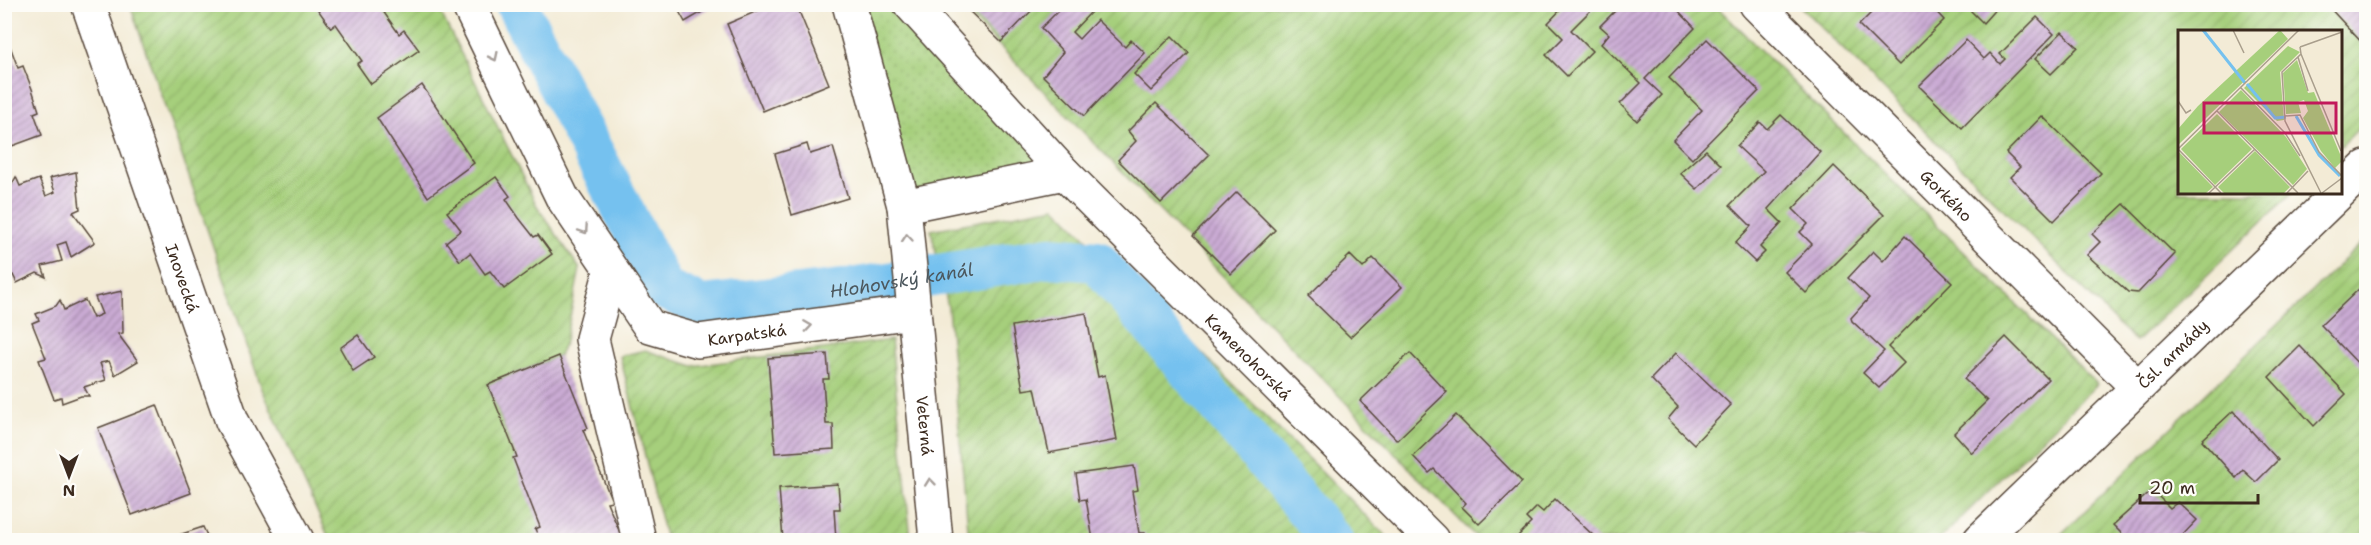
<svg xmlns="http://www.w3.org/2000/svg" width="2371" height="545" font-family="'Shantell Sans',sans-serif">
  <style>
    .grass { fill: url(#grass-dots); stroke: #707c4c; stroke-width: 1.5 }
    .garden { fill: url(#garden-furrows); stroke: #707c4c; stroke-width: 1.5 }
    .lines { fill: none; stroke-linecap: round; stroke-linejoin: round }
    .canal { stroke: #75c1ef; stroke-width: 42 }
    .building { fill: url(#building-hatch) }
    .minor-casing { stroke: #57473a; stroke-width: 36 }
    .minor { stroke: #fff; stroke-width: 33 }
    .oneway { stroke: #a79f9a }
    .labels { text-anchor: middle; stroke-width: 6; stroke-linejoin: round; paint-order: stroke }
    .street-label { font-size: 16px; fill: #3b2a1e; stroke: #fdfcf7 }
    .water-label { font-size: 18px; font-style: italic; fill: #4c575d; stroke: #fdfcf7 }
    .inset-river { fill: none; stroke: #75c1ef; stroke-width: 3 }
    .inset-road { fill: none; stroke: #a99e8c; stroke-width: 1.5 }
    .view { fill: #c2185b; fill-opacity: 0.15; stroke: #c2185b; stroke-width: 3 }
    .inset-edge { fill: none; stroke: #3b2a1e; stroke-width: 3 }
  </style>
  <defs>
    <pattern id="grass-dots" width="8" height="8" patternUnits="userSpaceOnUse" patternTransform="scale(1.5)"><rect width="8" height="8" fill="#a6cf7b"/><path d="M2 2h.1M6 6h.1" fill="none" stroke="#90b26a" stroke-width="1.8" stroke-linecap="round"/></pattern>
    <pattern id="garden-furrows" width="10" height="10" patternUnits="userSpaceOnUse" patternTransform="scale(1.5)"><rect width="10" height="10" fill="#a6cf7b"/><path d="M-1 1l2-2M0 10L10 0M9 11l2-2" fill="none" stroke="#90b26a"/></pattern>
    <pattern id="building-hatch" width="6" height="6" patternUnits="userSpaceOnUse" patternTransform="scale(1.5)"><rect width="6" height="6" fill="#caabd4"/><path d="M-1 1l2-2M0 6l6-6M5 7l2-2" fill="none" stroke="#a58bab"/></pattern>
  </defs>
  <rect width="100%" height="100%" fill="#fdfcf7"/>
  <filter id="ink" filterUnits="userSpaceOnUse"><feTurbulence type="fractalNoise" baseFrequency=".0167" numOctaves="2"/><feDisplacementMap in="SourceGraphic" scale="12" xChannelSelector="R" yChannelSelector="G"/><feConvolveMatrix kernelMatrix="1 2 1 2 8 2 1 2 1" color-interpolation-filters="sRGB"/></filter>
  <filter id="wash" filterUnits="userSpaceOnUse"><feTurbulence type="fractalNoise" baseFrequency=".008" numOctaves="4" result="noise"/><feDisplacementMap in="SourceGraphic" scale="24" xChannelSelector="R" yChannelSelector="G"/><feGaussianBlur stdDeviation="1.35" result="paint"/><feColorMatrix in="noise" values="0 0 0 0 0 0 0 0 0 0 0 0 0 0 0 0 0 1.4 0 .05"/><feComposite in="paint" operator="in"/></filter>
  <g filter="url(#wash)">
    <rect width="100%" height="100%" fill="#f3ebd6"/>
    <path class="grass" d="M849,5H893L1064,173L904,206Z"/>
    <g class="garden">
      <path d="M130,5H437L537,206L580,269L565,341L559,356L488,385L547,540H330L262,389Z"/>
      <path d="M960,5H1715L2097,384L1939,540H1479Z"/>
      <path d="M1799,5H2366V121L2340,147V32H2179V192H2293L2136,342Z"/>
      <path d="M1055,207L1390,540H969L948,307L931,230Z"/>
      <path d="M2366,239V540H2055Z"/>
      <path d="M891,340L911,540H666L620,356L645,350L693,366Z"/>
    </g>
    <g class="lines">
      <path class="canal" id="s1" d="M516,4L664,289L702,306L851,289L1050,257L1097,261L1332,540"/>
    </g>
    <g id="blocks">
      <g class="building">
        <path d="M320,4H378L399,34L404,30L419,50L371,84L357,64L362,61L336,24L331,28L316,7Z"/>
        <path d="M675,4H716L685,22Z"/>
        <path d="M774,4H796L829,84L763,111L727,24Z"/>
        <path d="M962,4H1038L1001,42Z"/>
        <path d="M1065,4H1085L1092,11L1072,32L1079,39L1097,20L1125,47L1131,40L1145,53L1084,116L1043,76L1063,52L1041,28Z"/>
        <path d="M1566,4H1593L1591,6L1593,8L1571,30L1592,51L1567,76L1546,55L1563,38L1548,23Z"/>
        <path d="M1622,4H1672L1695,28L1645,79L1662,95L1637,121L1620,104L1641,83L1601,44L1609,34L1600,26Z"/>
        <path d="M1867,4H1929L1944,20L1899,65L1859,25L1873,11Z"/>
        <path d="M1964,4H2000L1983,23Z"/>
        <path d="M2326,4H2366V47Z"/>
        <path d="M2037,17L2054,34L1962,128L1919,86L1966,40L1984,59L1990,53L2000,64L2005,59L2000,54Z"/>
        <path d="M2062,32L2078,47L2051,74L2035,59Z"/>
        <path d="M1172,36L1189,53L1151,91L1134,74Z"/>
        <path d="M1707,39L1759,91L1692,159L1673,140L1702,110L1669,78Z"/>
        <path d="M10,46L18,68L23,66L32,89L39,111L34,113L42,135L4,149V48Z"/>
        <path d="M422,85L474,163L428,197L377,118Z"/>
        <path d="M1156,103L1209,155L1161,203L1118,160L1136,141L1128,131Z"/>
        <path d="M1781,115L1820,152L1768,209L1782,223L1760,247L1765,252L1755,262L1735,243L1751,226L1730,205L1764,171L1737,146L1760,122L1767,129Z"/>
        <path d="M2042,116L2101,173L2054,221L2010,177L2020,167L2006,153Z"/>
        <path d="M807,144L810,154L833,147L848,198L792,215L775,154Z"/>
        <path d="M1706,150L1721,165L1697,189L1680,173Z"/>
        <path d="M1834,166L1884,215L1806,293L1785,272L1812,244L1800,232L1808,224L1793,209Z"/>
        <path d="M76,172L80,209L73,212L95,242L71,257L66,242L57,245L62,261L42,266L46,277L37,273L17,283L13,275L10,276L4,264V186L12,184L16,177L20,186L39,179L46,196L55,192L50,178Z"/>
        <path d="M496,177L510,196L506,199L519,218L534,237L538,235L552,254L504,289L490,271L485,274L470,253L460,261L446,242L461,230L447,212Z"/>
        <path d="M1237,192L1275,230L1231,274L1193,236Z"/>
        <path d="M2124,204L2175,254L2138,293L2128,292L2087,255L2100,242L2092,234Z"/>
        <path d="M1905,236L1952,282L1888,347L1904,363L1879,388L1863,373L1884,351L1852,321L1851,318L1869,298L1848,278L1873,251L1883,261Z"/>
        <path d="M1350,255L1363,268L1373,258L1402,287L1350,337L1308,296Z"/>
        <path d="M2362,286L2366,291V372L2321,325Z"/>
        <path d="M122,291L123,333L118,334L138,361L115,375L109,361L100,363L106,380L84,387L89,396H81L62,403L61,397L54,399L39,360L46,358L32,323L39,320L36,314L56,306L60,300L64,310L85,300L93,318L102,314L95,297Z"/>
        <path d="M1086,313L1098,377L1105,375L1117,440L1049,453L1035,388L1023,390L1012,326Z"/>
        <path d="M358,335L374,357L353,371L340,348Z"/>
        <path d="M2006,337L2048,379L1972,453L1954,433L1987,401L1964,379Z"/>
        <path d="M2300,346L2346,394L2314,426L2269,377Z"/>
        <path d="M1410,353L1447,392L1397,440L1360,401Z"/>
        <path d="M1676,353L1731,405L1694,444L1668,419L1678,407L1651,379Z"/>
        <path d="M827,354L829,379H823L826,424H833L834,449L775,453L768,358Z"/>
        <path d="M559,356L588,428L583,430L612,501L607,502L623,540H540L535,529L540,527L513,458L517,457L488,385Z"/>
        <path d="M157,405L191,493L132,515L98,428Z"/>
        <path d="M2233,411L2278,460L2256,482L2243,470L2236,478L2202,440Z"/>
        <path d="M1456,415L1522,482L1479,524L1462,507L1466,503L1434,469L1429,473L1413,456Z"/>
        <path d="M1134,466L1138,490L1132,491L1139,533H1145L1146,540H1093L1086,499L1080,500L1076,474Z"/>
        <path d="M838,484L840,509H834L836,540H783L779,488Z"/>
        <path d="M2152,490L2170,508L2178,502L2197,520L2178,540H2128L2113,525Z"/>
        <path d="M1555,499L1598,540H1514L1531,523L1526,518L1537,507L1543,512Z"/>
        <path d="M203,527L209,540H164Z"/>
      </g>
    </g>
  </g>
  <g filter="url(#ink)">
    <use href="#blocks" fill-opacity="0" stroke="#57473a" stroke-width="1.5"/>
    <g class="lines">
      <g class="minor-casing">
        <g id="minor">
          <path id="s2" d="M88,4L232,421L297,540"/>
          <path id="s3" d="M468,4L562,197L650,327L698,341L914,312"/>
          <path id="s4" d="M849,4L904,206L936,540"/>
          <path id="s5" d="M910,4L1064,173L1432,540"/>
          <path id="s6" d="M1756,4L2137,387"/>
          <path d="M904,206L1064,173"/>
          <path d="M611,270L592,339L639,540"/>
          <path id="s7" d="M1980,540L2366,167"/>
        </g>
      </g>
      <use href="#minor" class="minor"/>
    </g>
    <defs><path id="oneway-chevron" d="M-2-3.5L2.5 0L-2 3.5" fill="none" stroke-width="1.6" stroke-linecap="round" stroke-linejoin="round" transform="scale(1.5)"/></defs>
    <g class="oneway">
      <use href="#oneway-chevron" transform="translate(494 57) rotate(64)"/>
      <use href="#oneway-chevron" transform="translate(584 230) rotate(56)"/>
      <use href="#oneway-chevron" transform="translate(907 238) rotate(-95)"/>
      <use href="#oneway-chevron" transform="translate(808 326) rotate(-8)"/>
      <use href="#oneway-chevron" transform="translate(930 482) rotate(-96)"/>
    </g>
  </g>
  <g class="labels">
    <g class="street-label">
      <text dy="6" stroke="none"><textPath href="#s6" startOffset="270">Gorkého</textPath></text>
      <text dy="6" stroke="none"><textPath href="#s2" startOffset="290">Inovecká</textPath></text>
      <text dy="6" stroke="none"><textPath href="#s3" startOffset="471">Karpatská</textPath></text>
      <text dy="6" stroke="none"><textPath href="#s7" startOffset="268">Čsl. armády</textPath></text>
      <text dy="6" stroke="none"><textPath href="#s5" startOffset="489">Kamenohorská</textPath></text>
      <text dy="6" stroke="none"><textPath href="#s4" startOffset="430">Veterná</textPath></text>
    </g>
    <g class="water-label">
      <text dy="6" stroke="none"><textPath href="#s1" startOffset="564">Hlohovský kanál</textPath></text>
    </g>
  </g>
  <g transform="translate(2178 30)">
    <rect width="164" height="164" fill="#f3ebd6"/>
    <path d="M102,0L110,9L0,115V99L20,76ZM110,16L122,22L102,42L106,90L99,91L66,58ZM119,30L130,63L136,62L162,124L163,132L157,138L143,121L125,88L130,81L126,70L120,72L123,83L108,84L105,43ZM63,60L108,107L129,139L115,155L41,82ZM39,84L74,119L37,155L3,119ZM0,121L35,157L28,163H0ZM77,121L112,157L106,163H46L40,157Z" fill="#a6cf7b"/>
    <path class="inset-river" d="M25,0L67,53M69,54L97,88L108,87M118,86L141,125L162,146"/>
    <path class="inset-road" d="M55,0L66,23M122,17L123,24L104,42L107,91L143,163M122,17L164,2M123,24L163,121M120,27L130,61M63,58L107,103L122,126M0,71L8,83L13,80M39,81L120,163M107,86L122,85L141,122L164,146M0,119L121,0M0,119L43,163M31,163L77,119M109,163L130,141M144,163L164,148"/>
    <path class="view" d="M26,73H158V103H26Z"/>
    <rect width="164" height="164" class="inset-edge"/>
  </g>
  <rect width="2371" height="545" fill="none" stroke="#fdfcf7" stroke-width="24"/>
  <g transform="translate(69 476) rotate(180)" stroke="#fdfcf7" stroke-width="4.5" paint-order="stroke">
  <path d="M0-4.5L10 22L0 15L-10 22Z" fill="#3b2a1e"/>
  <text y="-9" font-size="16" font-weight="bold" text-anchor="middle" fill="#3b2a1e">N</text>
  </g>
  <path d="M2140 494v9h118v-9" fill="none" stroke="#3b2a1e" stroke-width="3"/>
  <text x="2149" y="494" font-size="18" fill="#3b2a1e" stroke="#fdfcf7" stroke-width="4.5" paint-order="stroke">20 m</text>
</svg>
